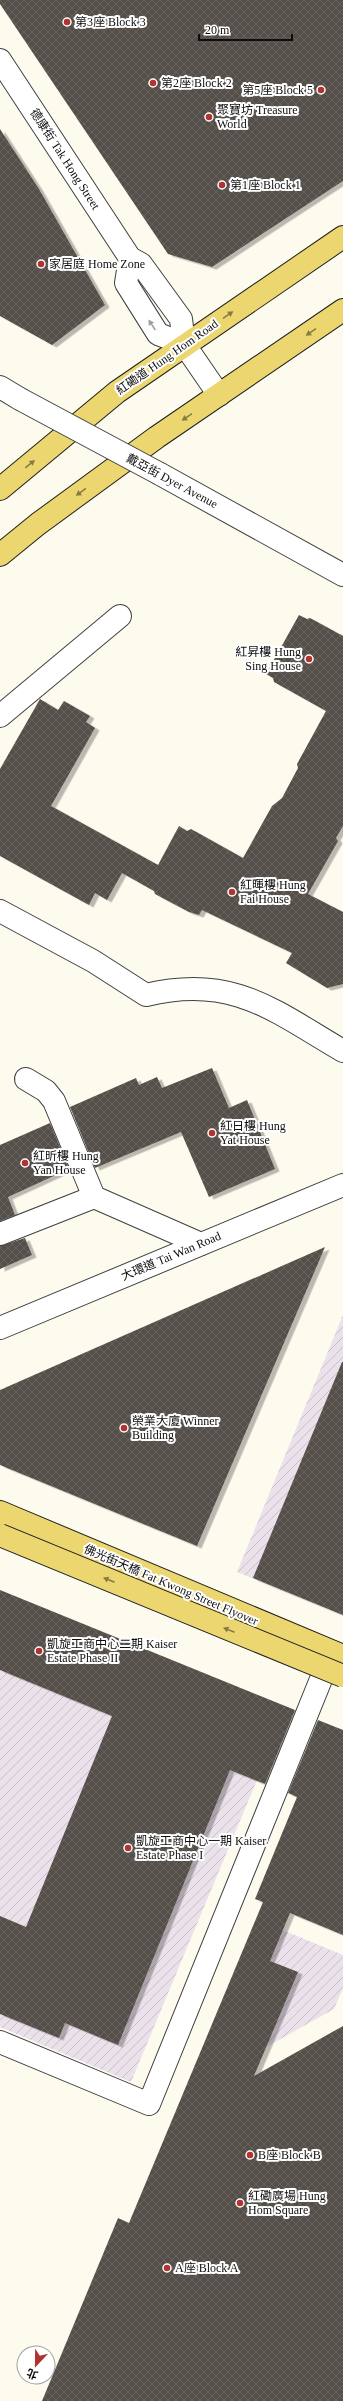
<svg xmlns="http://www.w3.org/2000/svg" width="343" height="2401" font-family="'Times New Roman','Noto Sans TC',serif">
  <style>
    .industrial { fill: url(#industrial-furrows) }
    .building { fill: url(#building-cross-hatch); filter: url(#shadow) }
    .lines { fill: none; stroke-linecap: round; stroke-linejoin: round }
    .minor-casing { stroke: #404040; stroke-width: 24 }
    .major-casing { stroke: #1e1e1e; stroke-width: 24 }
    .minor { stroke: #fff; stroke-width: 22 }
    .major { stroke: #ecd66f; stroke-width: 22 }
    .minor-bridge-casing { stroke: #404040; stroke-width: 24; stroke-linecap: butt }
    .major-bridge-casing { stroke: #1e1e1e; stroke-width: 24; stroke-linecap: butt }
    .minor-bridge { stroke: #fff; stroke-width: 22 }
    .major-bridge { stroke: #ecd66f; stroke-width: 22 }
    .oneway { fill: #887c43 }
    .oneway2 { fill: #9e9e9e }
    .poi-dot { fill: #b03331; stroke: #fff; stroke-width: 1.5 }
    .labels { text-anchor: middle; stroke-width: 4; stroke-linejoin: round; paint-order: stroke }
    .poi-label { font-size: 12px; fill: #0d0d0d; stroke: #fff; text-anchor: start }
    .street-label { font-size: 12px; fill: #0d0d0d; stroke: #fff }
  </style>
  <defs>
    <pattern id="industrial-furrows" width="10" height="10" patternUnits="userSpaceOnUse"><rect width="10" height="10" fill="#eae1eb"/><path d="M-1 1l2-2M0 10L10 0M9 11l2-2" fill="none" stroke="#c8c0c8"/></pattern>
    <pattern id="building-cross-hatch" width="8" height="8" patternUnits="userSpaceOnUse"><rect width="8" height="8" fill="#544f4a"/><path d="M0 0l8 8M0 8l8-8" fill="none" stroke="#686460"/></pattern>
    <filter id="shadow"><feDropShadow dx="4.5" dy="2.5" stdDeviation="0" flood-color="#0004"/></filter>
  </defs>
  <rect width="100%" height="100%" fill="#fdfbee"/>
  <g class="industrial">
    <path d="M343,1315V1615L237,1572Z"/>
    <path d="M0,1590L257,1780L131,2082L0,2027Z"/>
    <path d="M256,1919L343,1955V1988L334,2009L183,2094Z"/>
  </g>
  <g class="building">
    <path d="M0,0H343V181L212,267L168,254L0,4Z"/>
    <path d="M0,129L39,189L105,305L52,345L0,316Z"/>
    <path d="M299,615L307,619L310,618L343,636V826L336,838L338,841L308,894L343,912V984L327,988L286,963L292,953L202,910L199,915L189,912L155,894L154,891L122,873L107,900L95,893L89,905L0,856V769L40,699L58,710L64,701L90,716L86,722L95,728L51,806L158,865L179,826L187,831L191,829L243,858L272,806L282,798L298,768L297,764L326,711L274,682L273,678L266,674Z"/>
    <path d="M212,1068L229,1108L247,1100L275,1169L209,1197L181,1132L95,1168L70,1107L136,1078L139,1085L157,1077L162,1088Z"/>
    <path d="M50,1123L69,1169L8,1197L15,1215L0,1221V1145Z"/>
    <path d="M25,1238L32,1255L0,1269V1246Z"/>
    <path d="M325,1247L197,1546L0,1465V1390Z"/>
    <path d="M342,1362H343V1615L253,1578Z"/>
    <path d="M0,1590L295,1710L265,1784L230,1770L118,2045L65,2023L59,2038L0,2014V1916L26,1927L112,1716L0,1670Z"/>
    <path d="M318,1720L343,1730V1935L290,1913L270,1961L298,1972L254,2076L343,2026V2401H42L118,2218L129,2223L263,1902L255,1899L297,1797L288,1793Z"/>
  </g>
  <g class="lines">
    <g class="minor-casing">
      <g id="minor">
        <path d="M0,60L130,258L141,264L181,319L184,344L219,395"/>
        <path d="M130,258L126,283L158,334L184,344"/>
        <path d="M0,387L20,399"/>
        <path d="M160,474L343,575"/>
        <path d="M0,716L120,616"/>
        <path d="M0,911L93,961L146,995C232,974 273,1010 343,1051"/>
        <path d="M26,1079L46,1091L54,1101L94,1197L201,1244"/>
        <path d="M0,1234L94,1197"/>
        <path d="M0,1328L343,1185"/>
        <path d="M0,2042L149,2104L330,1657"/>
      </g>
    </g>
    <g class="major-casing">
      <g id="major">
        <path d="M0,489L117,392L343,237"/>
        <path d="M0,555L38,524L157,437L343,310"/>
        <path d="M0,1512L343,1656"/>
      </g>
    </g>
    <use href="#minor" class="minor"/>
    <use href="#major" class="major"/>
    <g class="minor-bridge-casing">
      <path id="minor-bridge" d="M20,399L160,474"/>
    </g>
    <g class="major-bridge-casing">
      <path id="major-bridge" d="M0,1535L343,1676"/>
    </g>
    <use href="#minor-bridge" class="minor-bridge"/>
    <use href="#major-bridge" class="major-bridge"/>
  </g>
  <defs><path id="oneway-solid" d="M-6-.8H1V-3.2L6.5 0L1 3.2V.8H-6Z"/></defs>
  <g class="oneway">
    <use href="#oneway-solid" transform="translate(228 315) rotate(-34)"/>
    <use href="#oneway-solid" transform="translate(311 332) rotate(146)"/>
    <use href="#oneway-solid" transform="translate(187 417) rotate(146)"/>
    <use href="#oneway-solid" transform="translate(30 464) rotate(-39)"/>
    <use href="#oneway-solid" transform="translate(81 492) rotate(144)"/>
    <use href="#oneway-solid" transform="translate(109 1580) rotate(-157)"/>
    <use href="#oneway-solid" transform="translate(229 1630) rotate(-158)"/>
  </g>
  <use class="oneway2" href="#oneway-solid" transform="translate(152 325) rotate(-123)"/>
  <g class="poi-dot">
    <circle cx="67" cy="22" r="4"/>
    <circle cx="153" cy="83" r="4"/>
    <circle cx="321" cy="90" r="4"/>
    <circle cx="209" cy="117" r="4"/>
    <circle cx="222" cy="185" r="4"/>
    <circle cx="41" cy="264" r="4"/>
    <circle cx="309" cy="659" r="4"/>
    <circle cx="232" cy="892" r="4"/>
    <circle cx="212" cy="1133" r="4"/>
    <circle cx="25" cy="1163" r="4"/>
    <circle cx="124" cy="1428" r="4"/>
    <circle cx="39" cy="1651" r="4"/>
    <circle cx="128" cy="1848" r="4"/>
    <circle cx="250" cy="2155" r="4"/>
    <circle cx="240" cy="2203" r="4"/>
    <circle cx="167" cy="2268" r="4"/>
  </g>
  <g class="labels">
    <g class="poi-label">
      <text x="75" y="26">第3座 Block 3</text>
      <text x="161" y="87">第2座 Block 2</text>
      <text x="313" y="94" text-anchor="end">第5座 Block 5</text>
      <text x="217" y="114">聚寶坊 Treasure<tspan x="217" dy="14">World</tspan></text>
      <text x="230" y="189">第1座 Block 1</text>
      <text x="49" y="268">家居庭 Home Zone</text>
      <text x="301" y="656" text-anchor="end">紅昇樓 Hung<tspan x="301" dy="14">Sing House</tspan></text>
      <text x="240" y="889">紅暉樓 Hung<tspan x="240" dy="14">Fai House</tspan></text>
      <text x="220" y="1130">紅日樓 Hung<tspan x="220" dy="14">Yat House</tspan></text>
      <text x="33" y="1160">紅昕樓 Hung<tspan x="33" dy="14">Yan House</tspan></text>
      <text x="132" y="1425">榮業大廈 Winner<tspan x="132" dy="14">Building</tspan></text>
      <text x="47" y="1648">凱旋工商中心二期 Kaiser<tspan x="47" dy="14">Estate Phase II</tspan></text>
      <text x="136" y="1845">凱旋工商中心一期 Kaiser<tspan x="136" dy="14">Estate Phase I</tspan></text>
      <text x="258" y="2159">B座 Block B</text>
      <text x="248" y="2200">紅磡廣場 Hung<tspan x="248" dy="14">Hom Square</tspan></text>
      <text x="175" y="2272">A座 Block A</text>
    </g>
    <g class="street-label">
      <text transform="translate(65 159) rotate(57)" y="4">德康街 Tak Hong Street</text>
      <text transform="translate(167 357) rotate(-35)" y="4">紅磡道 Hung Hom Road</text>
      <text transform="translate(172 481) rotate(28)" y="4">戴亞街 Dyer Avenue</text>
      <text transform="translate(171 1256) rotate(-23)" y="4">大環道 Tai Wan Road</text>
      <text transform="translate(171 1585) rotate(23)" y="4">佛光街天橋 Fat Kwong Street Flyover</text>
    </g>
  </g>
  <g transform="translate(36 2365) rotate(202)"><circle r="19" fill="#ffffff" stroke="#9e9e9e"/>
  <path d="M0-3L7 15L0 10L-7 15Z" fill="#b03331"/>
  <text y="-6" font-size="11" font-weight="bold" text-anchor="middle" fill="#0d0d0d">北</text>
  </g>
  <path d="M199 34v6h93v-6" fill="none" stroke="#0d0d0d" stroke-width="2"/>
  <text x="205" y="34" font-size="12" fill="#0d0d0d" stroke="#ffffff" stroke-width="3" paint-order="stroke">20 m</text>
</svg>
